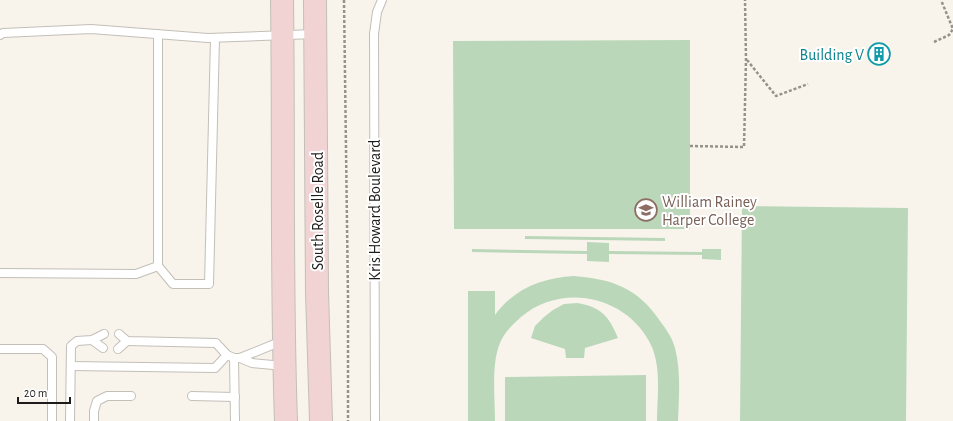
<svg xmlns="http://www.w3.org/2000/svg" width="953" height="421" font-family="'Alegreya Sans',sans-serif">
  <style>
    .pitch { fill: #bbd7ba }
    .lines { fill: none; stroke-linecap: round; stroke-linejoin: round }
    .lane-casing { stroke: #c3bfb8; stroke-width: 10 }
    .secondary-casing { stroke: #c3bfb8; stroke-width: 24 }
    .path { stroke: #95928c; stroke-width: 2.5; stroke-dasharray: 3 2; stroke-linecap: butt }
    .lane { stroke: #fff; stroke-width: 8 }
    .secondary { stroke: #f2d3d4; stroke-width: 22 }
    .labels { text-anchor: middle; stroke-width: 4; stroke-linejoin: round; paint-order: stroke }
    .culture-label { font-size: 16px; fill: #0d838f; stroke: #fff; text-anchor: end }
    .education-label { font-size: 16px; fill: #785e54; stroke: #fff; text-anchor: start }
    .street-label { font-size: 16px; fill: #1e1c1a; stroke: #fff }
  </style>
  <rect width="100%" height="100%" fill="#f8f4ec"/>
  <g class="pitch">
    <path d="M690,40V229H454L453,41Z"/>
    <path d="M742,206L908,208L906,421H740Z"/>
    <path d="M525,236L665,238V241L525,239Z"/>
    <path d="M587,242L609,243V251L702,252V249H721V260L702,259V255L609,254V262L587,261V254L472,252V249L587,251Z"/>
    <path d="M574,276C612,279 638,288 660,321C666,329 672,337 675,348C681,371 679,397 678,421H657C657,396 662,366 650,343C626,296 562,282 521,317C513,324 504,333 500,343C491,364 495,398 495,421H468V291H495V315C515,288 542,278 574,276Z"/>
    <path d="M577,303C601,307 609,316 618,338L585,348L584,358H566L565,349L531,338L535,326L544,317L553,310L564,304Z"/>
    <path d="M646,375V421H505V377Z"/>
  </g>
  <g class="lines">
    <g class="lane-casing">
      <g id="lane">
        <path d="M158,34V266L173,284H209L215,38"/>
        <path d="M0,35L3,33L91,29L208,38L315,34"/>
        <path d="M0,273L136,274L158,266"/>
        <path d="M119,334L127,341L216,343L227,355"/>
        <path d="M92,340L103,348"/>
        <path d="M0,349H43L52,357V421"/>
        <path d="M118,349L127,341"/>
        <path d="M234,358L235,421"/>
        <path d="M240,358L252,363L284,366"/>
        <path d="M71,366L215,368L227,355L234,358H240L282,341"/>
        <path d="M192,396L235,397"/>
        <path d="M70,421L71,346L77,341L92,340L104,334"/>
        <path d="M94,421V411L97,401L107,396H131"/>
        <path d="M375,421L374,34L377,12L382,0"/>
      </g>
    </g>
    <g class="secondary-casing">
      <g id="secondary">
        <path d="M282,0C284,140 281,281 286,421"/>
        <path d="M315,0L317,292L321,421"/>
      </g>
    </g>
    <g class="path">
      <path d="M344,0L348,297V421"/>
      <path d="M934,42L949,35L953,29L941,0"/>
      <path d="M747,60L776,96L808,84"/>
      <path d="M690,146L744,147L746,59L745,0"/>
    </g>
    <use href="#lane" class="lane"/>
    <use href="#secondary" class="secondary"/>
  </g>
  <defs>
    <g id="building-ring" transform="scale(1.15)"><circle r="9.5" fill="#fff" stroke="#0f9aa8" stroke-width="1.5"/><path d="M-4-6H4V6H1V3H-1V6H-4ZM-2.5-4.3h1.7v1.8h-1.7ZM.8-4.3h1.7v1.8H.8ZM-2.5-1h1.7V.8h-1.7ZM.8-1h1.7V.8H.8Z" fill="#0f9aa8"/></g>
    <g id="university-ring" transform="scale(1.15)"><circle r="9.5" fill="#fff" stroke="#8d6e63" stroke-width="1.5"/><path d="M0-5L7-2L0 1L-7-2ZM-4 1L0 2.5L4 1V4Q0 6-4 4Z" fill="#8d6e63"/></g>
  </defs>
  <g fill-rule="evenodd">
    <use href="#building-ring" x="879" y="54"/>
    <use href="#university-ring" x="646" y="210"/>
  </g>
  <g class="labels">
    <g class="culture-label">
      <text x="864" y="60">Building V</text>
    </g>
    <g class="education-label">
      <text x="662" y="207">William Rainey<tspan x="662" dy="18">Harper College</tspan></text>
    </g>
    <g class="street-label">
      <text transform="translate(374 210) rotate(-90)" y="6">Kris Howard Boulevard</text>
      <text transform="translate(317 211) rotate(-90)" y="6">South Roselle Road</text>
    </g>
  </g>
  <path d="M18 397v6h52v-6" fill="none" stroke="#1e1c1a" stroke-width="2"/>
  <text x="24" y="397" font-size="12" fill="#1e1c1a" stroke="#ffffff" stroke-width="3" paint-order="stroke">20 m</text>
</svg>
